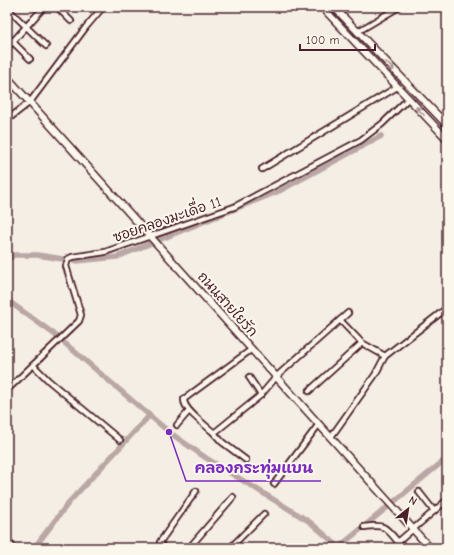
<svg xmlns="http://www.w3.org/2000/svg" width="454" height="555" font-family="'Comic Neue','Playpen Sans Thai',sans-serif">
  <style>
    .lines { fill: none; stroke-linecap: round; stroke-linejoin: round }
    .canal { stroke: #baa7a5; stroke-width: 5.5 }
    .street-casing { stroke: #4a1f2b; stroke-width: 8 }
    .secondary-casing { stroke: #4a1f2b; stroke-width: 9 }
    .street { stroke: #fbf7ec; stroke-width: 4.5 }
    .secondary { stroke: #fbf7ec; stroke-width: 6 }
    .oneway { stroke: #ab9695 }
    .labels { text-anchor: middle; stroke-width: 4; stroke-linejoin: round; paint-order: stroke }
    .street-label { font-size: 14px; fill: #4a1f2b; stroke: #fbf7ec }
    .leader { fill: none; stroke: #7b2cbf; stroke-width: 1.5 }
    .callout-dot { fill: #7b2cbf; stroke: #fbf7ec; stroke-width: 1.5 }
    .callout-label { font-size: 15px; text-anchor: middle; font-weight: bold; fill: #7b2cbf; stroke: #fbf7ec; stroke-width: 4; stroke-linejoin: round; paint-order: stroke }
  </style>
  <rect width="100%" height="100%" fill="#f4eee4"/>
  <filter id="ink" filterUnits="userSpaceOnUse"><feTurbulence type="fractalNoise" baseFrequency=".025" numOctaves="2"/><feDisplacementMap in="SourceGraphic" scale="8" xChannelSelector="R" yChannelSelector="G"/><feConvolveMatrix kernelMatrix="1 2 1 2 8 2 1 2 1" color-interpolation-filters="sRGB"/></filter>
  <g filter="url(#ink)">
    <g class="lines">
      <g class="canal">
        <path d="M7,260L14,255H37L76,261L117,257L279,191L381,136"/>
        <path d="M7,300L54,334L169,432L206,458L310,522L340,548"/>
        <path d="M339,547L447,458"/>
        <path d="M34,548L70,501L150,415"/>
      </g>
      <g class="street-casing">
        <g id="street">
          <path d="M57,7L71,21"/>
          <path d="M8,9L46,46"/>
          <path d="M357,32L399,7"/>
          <path d="M7,36L30,59"/>
          <path d="M7,48L44,7"/>
          <path d="M7,120L30,102L86,27L103,7"/>
          <path d="M444,122L447,116"/>
          <path d="M262,169L397,87"/>
          <path d="M348,313L340,320L362,343L385,356"/>
          <path d="M33,365L49,381L120,440"/>
          <path d="M249,377L261,395"/>
          <path d="M7,390L79,321L81,315L66,266L68,259L72,257L105,252L234,207L361,140L382,124L408,99"/>
          <path d="M309,391L362,343"/>
          <path d="M177,425L189,411"/>
          <path d="M214,433C207,426 183,410 184,399L252,349"/>
          <path d="M331,437L375,375L385,356L447,308"/>
          <path d="M246,460L222,442L214,433L261,395L277,376L340,320"/>
          <path d="M274,484L319,424"/>
          <path d="M419,492L434,511"/>
          <path d="M364,527C384,524 385,526 398,542"/>
          <path d="M7,541L14,548"/>
          <path d="M163,548L160,542L196,491"/>
          <path d="M189,548L233,497"/>
          <path d="M230,548L264,514"/>
          <path d="M402,548L398,542L447,500"/>
        </g>
      </g>
      <g class="secondary-casing">
        <g id="secondary">
          <path d="M322,7L447,139"/>
          <path d="M334,7L447,125"/>
          <path d="M7,77L430,548"/>
        </g>
      </g>
      <use href="#street" class="street"/>
      <use href="#secondary" class="secondary"/>
    </g>
    <defs><path id="oneway-shaft" d="M-6 0H5M1.5-3L5.5 0L1.5 3" fill="none" stroke-width="1.6" stroke-linecap="round" stroke-linejoin="round"/></defs>
    <g class="oneway">
      <use href="#oneway-shaft" transform="translate(390 66) rotate(46)"/>
      <use href="#oneway-shaft" transform="translate(420 111) rotate(-134)"/>
    </g>
  </g>
  <g class="labels">
    <g class="street-label">
      <text transform="translate(167 219) rotate(-19)" y="5">ซอยคลองมะเดื่อ 11</text>
      <text transform="translate(228 304) rotate(48)" y="5">ถนนสายใยรัก</text>
    </g>
  </g>
  <path class="leader" d="M169 432L186 481H321"/>
  <circle class="callout-dot" cx="169" cy="432" r="4"/>
  <g class="callout-label">
    <text x="254" y="473">คลองกระทุ่มแบน</text>
  </g>
  <rect width="454" height="555" fill="none" stroke="#fbf7ec" stroke-width="24"/>
  <rect x="12" y="12" width="430" height="531" fill="none" stroke="#4a1f2b" stroke-width="1.5" filter="url(#ink)"/>
  <g transform="translate(408 509) rotate(30)" stroke="#fbf7ec" stroke-width="3" paint-order="stroke">
  <path d="M0-3L7 15L0 10L-7 15Z" fill="#4a1f2b"/>
  <text y="-6" font-size="11" font-weight="bold" text-anchor="middle" fill="#4a1f2b">N</text>
  </g>
  <path d="M300 44v6h75v-6" fill="none" stroke="#4a1f2b" stroke-width="2"/>
  <text x="306" y="44" font-size="12" fill="#4a1f2b" stroke="#fbf7ec" stroke-width="3" paint-order="stroke">100 m</text>
</svg>
